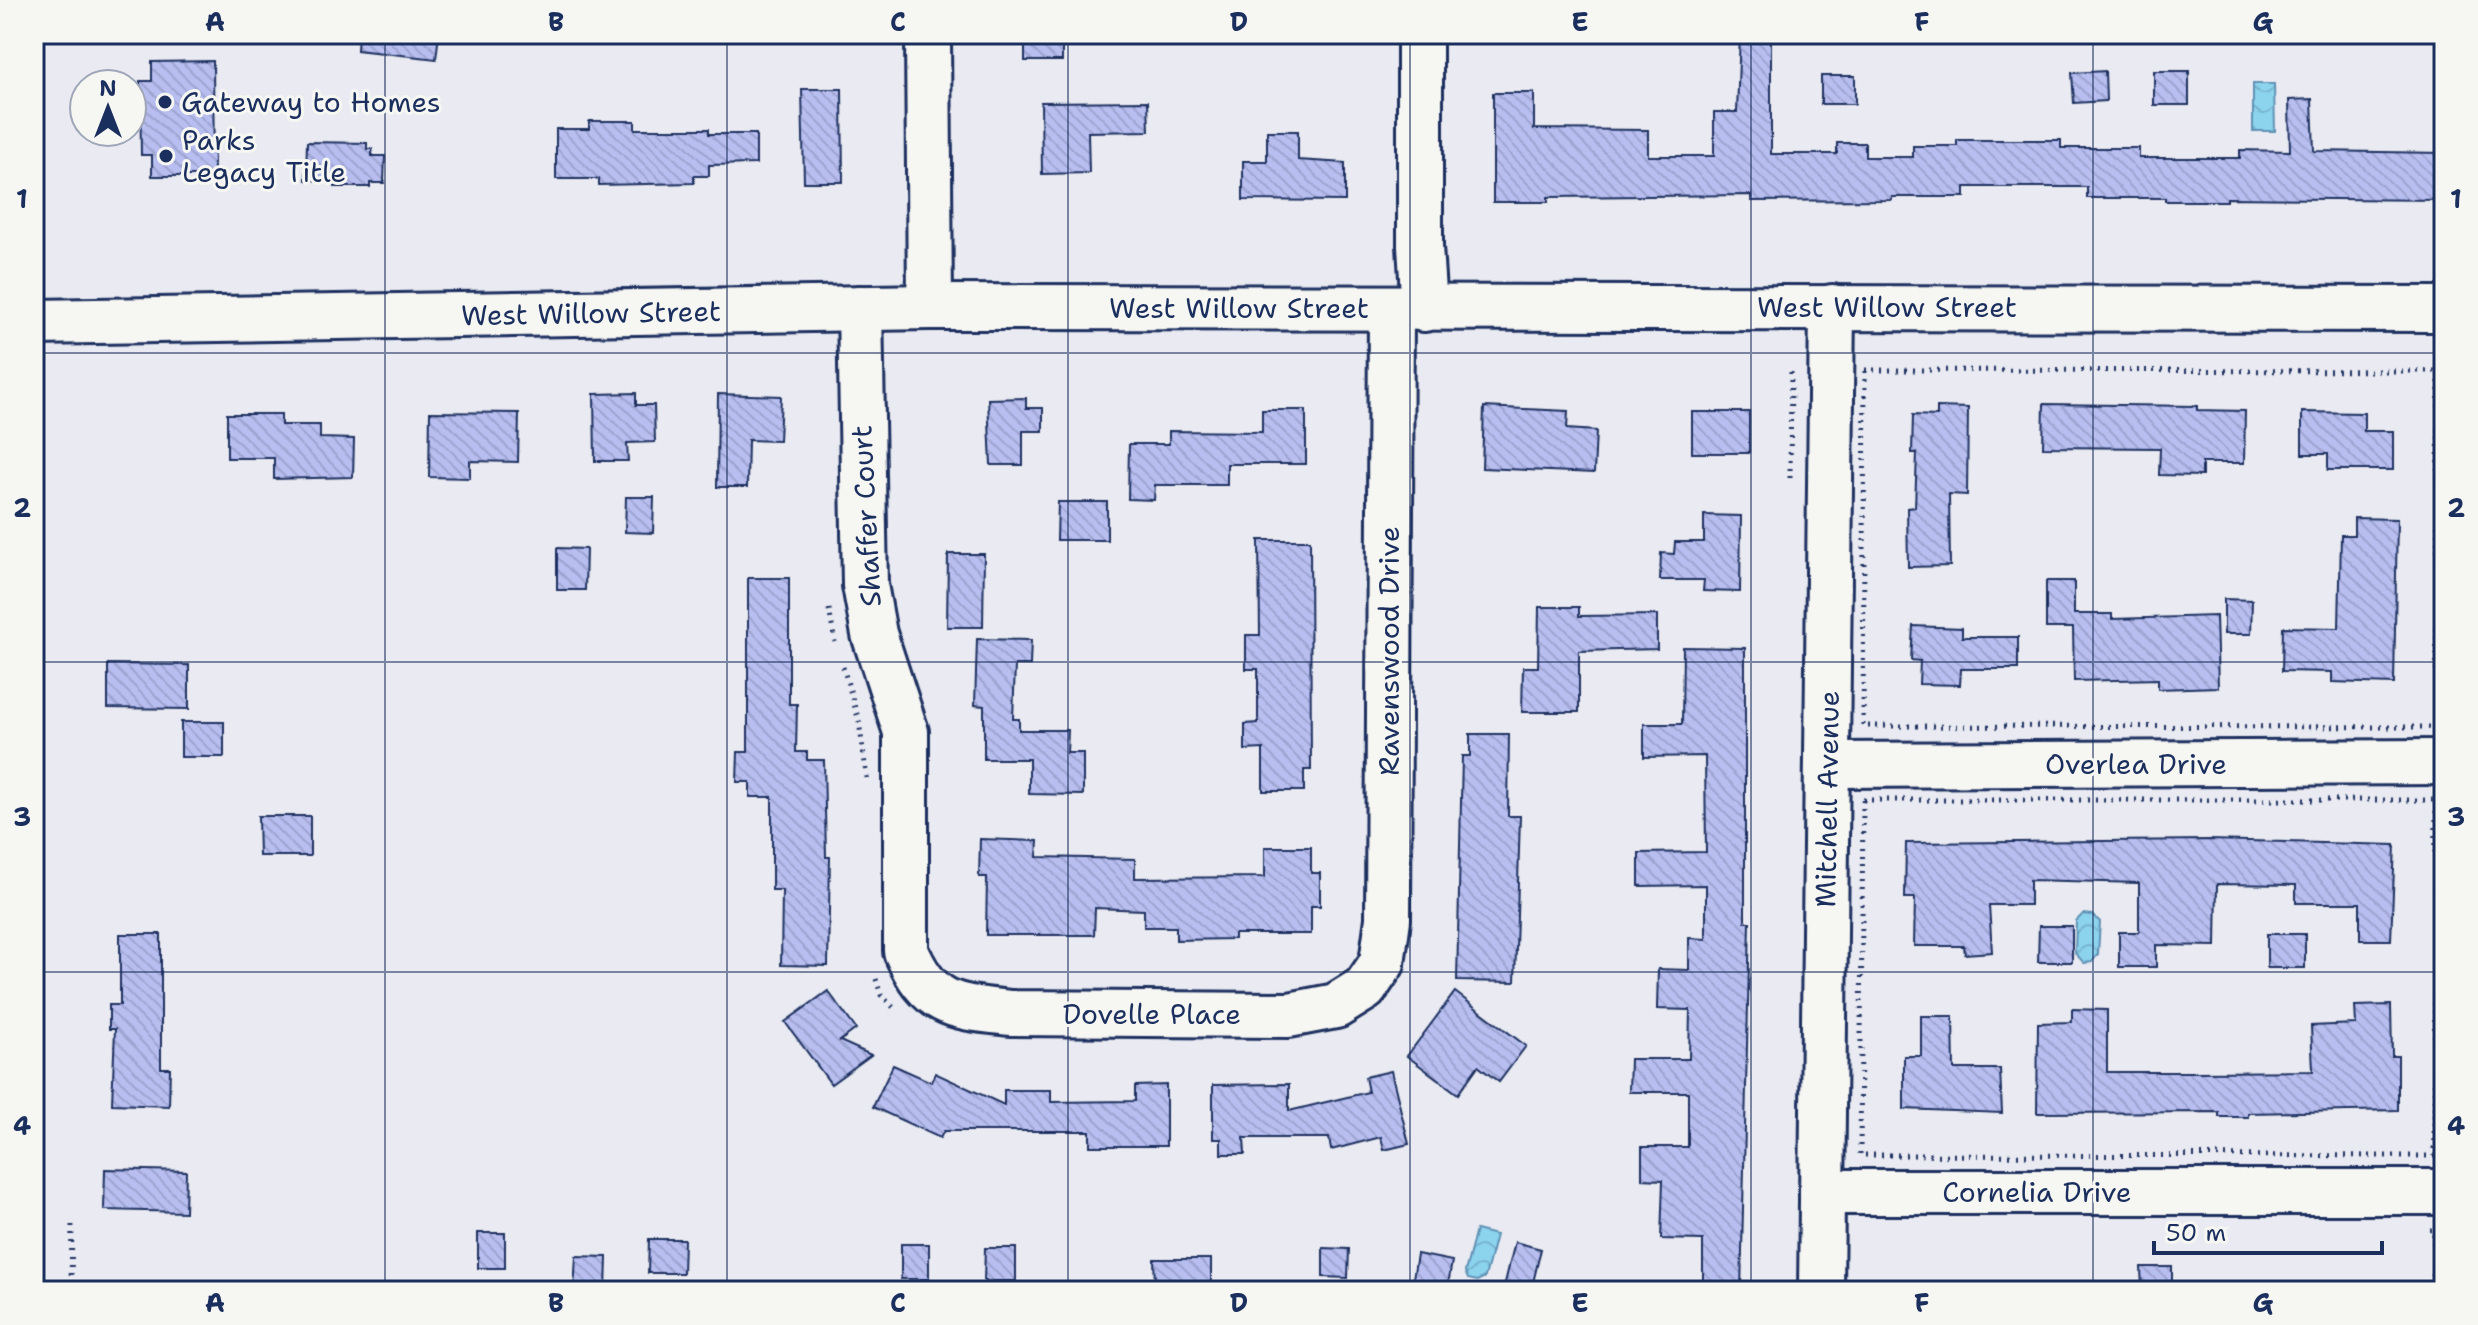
<svg xmlns="http://www.w3.org/2000/svg" width="2478" height="1325" font-family="'Shantell Sans',sans-serif">
  <style>
    .water { fill: url(#water-waves); stroke: #5f91b4; stroke-width: 2 }
    .building { fill: url(#building-back-hatch); stroke: #1b2f5e; stroke-width: 2 }
    .lines { fill: none; stroke-linecap: round; stroke-linejoin: round }
    .minor-casing { stroke: #1b2f5e; stroke-width: 50 }
    .path { stroke: #1b2f5e; stroke-width: 5; stroke-dasharray: 2 6; stroke-linecap: butt }
    .minor { stroke: #f6f6f2; stroke-width: 44 }
    .grid { fill: none; stroke: #1b2f5e; stroke-width: 2; stroke-opacity: 0.55 }
    .poi-dot { fill: #1b2f5e; stroke: #f6f6f2; stroke-width: 3 }
    .labels { text-anchor: middle; stroke-width: 6; stroke-linejoin: round; paint-order: stroke }
    .poi-label { font-size: 28px; fill: #1b2f5e; stroke: #f6f6f2; text-anchor: start }
    .street-label { font-size: 28px; fill: #1b2f5e; stroke: #f6f6f2 }
    .neatline { fill: none; stroke: #1b2f5e; stroke-width: 3 }
    .grid-label { font-size: 26px; text-anchor: middle; font-weight: bold; fill: #1b2f5e }
  </style>
  <defs>
    <pattern id="water-waves" width="16" height="10" patternUnits="userSpaceOnUse" patternTransform="scale(2)"><rect width="16" height="10" fill="#8cd3ee"/><path d="M0 5q4-4 8 0t8 0" fill="none" stroke="#78b5ce"/></pattern>
    <pattern id="building-back-hatch" width="6" height="6" patternUnits="userSpaceOnUse" patternTransform="scale(2)"><rect width="6" height="6" fill="#b8bff0"/><path d="M-1 5l2 2M0 0l6 6M5-1l2 2" fill="none" stroke="#9ea4d0"/></pattern>
  </defs>
  <rect width="100%" height="100%" fill="#eaebf2"/>
  <filter id="ink" filterUnits="userSpaceOnUse"><feTurbulence type="fractalNoise" baseFrequency=".0125" numOctaves="2"/><feDisplacementMap in="SourceGraphic" scale="16" xChannelSelector="R" yChannelSelector="G"/><feConvolveMatrix kernelMatrix="1 2 1 2 8 2 1 2 1" color-interpolation-filters="sRGB"/></filter>
  <g filter="url(#ink)">
    <g class="water">
      <path d="M2253,84H2274L2275,131H2253Z"/>
      <path d="M2083,914L2093,915L2100,922L2098,954L2092,962L2084,963L2075,953L2076,921Z"/>
      <path d="M1476,1230L1496,1235L1485,1277L1477,1281L1468,1279L1465,1272Z"/>
    </g>
    <g class="building">
      <path d="M358,34H439L436,59L357,50Z"/>
      <rect x="1025" y="34" width="37" height="27"/>
      <path d="M1740,34H1771V154H1837V143H1865V157H1913V146H1957V140H2061V148H2139V158H2240V150L2290,151L2289,100L2312,99L2314,151L2444,153V200L2227,198V201H2165V198H2087V187H1965V197H1892V200L1751,201V195L1548,197V202H1493V93H1534V129L1648,130V156H1714V112H1737Z"/>
      <path d="M213,61L214,176H152V155H141L140,81H152V62Z"/>
      <path d="M2105,71L2106,101L2074,103L2072,73Z"/>
      <rect x="2154" y="71" width="35" height="34"/>
      <rect x="1821" y="76" width="34" height="28"/>
      <path d="M802,89H842L843,182H804Z"/>
      <path d="M1148,101L1149,131L1088,132L1089,173L1042,174L1041,102Z"/>
      <path d="M589,121H635V129H709V134H756V164L709,165V176H694V183L599,185V179H556V129H589Z"/>
      <path d="M1267,131H1298V160L1345,163V201L1243,200V161H1267Z"/>
      <path d="M307,142L367,143V149H372V156H385L384,183H370V187H335V181L306,180Z"/>
      <path d="M636,393V405H654L655,442L627,443L628,461H595L594,394Z"/>
      <path d="M718,394L781,396L779,441L748,440L747,487H717Z"/>
      <path d="M1026,398V408H1043V431H1023V465H991L988,399Z"/>
      <path d="M2044,404L2197,406V410L2245,411L2244,463H2202V476L2159,475L2160,448L2043,447Z"/>
      <path d="M1484,407L1568,411L1567,429L1596,431L1594,473L1482,468Z"/>
      <path d="M1937,407L1968,408L1967,495L1949,494L1950,566L1908,567L1907,508L1915,507L1917,453H1912L1913,415L1937,416Z"/>
      <path d="M1262,410H1306V464H1227V485H1155L1154,500L1128,499L1129,444H1169V431L1262,432Z"/>
      <path d="M430,412L519,413L518,462L470,461V478L429,477Z"/>
      <rect x="1692" y="412" width="57" height="41"/>
      <path d="M2302,412L2364,413V431H2393V470H2328V454H2302Z"/>
      <path d="M227,414H281V425H320V438L354,439L353,477L274,479V458H227Z"/>
      <path d="M626,497H654L653,533L625,532Z"/>
      <path d="M1058,502H1107V540H1057Z"/>
      <path d="M1704,515L1741,516L1740,592L1703,591L1704,580H1660L1661,553L1674,554L1675,542H1704Z"/>
      <path d="M2354,518L2397,519L2394,684L2332,682V672L2282,671L2283,627L2339,628L2341,535H2354Z"/>
      <path d="M1259,540H1310L1311,770H1304V791H1263V749L1245,750V724L1258,723V669H1246V635H1260Z"/>
      <path d="M557,548L586,549L585,590H557Z"/>
      <path d="M948,554H984L983,627H947Z"/>
      <path d="M748,578H789V704H797L796,752H807V760H824L826,857H830L828,966L781,965L782,890H772V797H750V782H737L738,752H748Z"/>
      <path d="M2046,581H2074V614H2112V619L2216,616L2218,687L2158,689V679L2074,681L2073,628H2046Z"/>
      <path d="M2224,599L2252,600L2251,634H2224Z"/>
      <path d="M1539,607H1579V616L1657,615V649L1579,651V712H1522L1523,667H1538Z"/>
      <path d="M1913,626L1962,628V637H2018V669H1961L1960,685L1919,684L1920,661L1911,660Z"/>
      <path d="M977,639L1031,640L1030,665H1015L1013,719H1019V730H1068L1067,753H1083V795L1029,794V759H984V706L975,705Z"/>
      <path d="M1683,647L1745,648V922H1750L1741,1291H1703V1240L1661,1239L1663,1180L1642,1179V1147H1688V1092H1629L1630,1059H1689L1690,1010L1657,1009L1658,969L1689,970V938L1706,939V885L1639,886V853L1706,852L1705,756L1644,757V724H1682Z"/>
      <path d="M108,664L189,665V709L108,708Z"/>
      <rect x="181" y="722" width="43" height="35"/>
      <path d="M1470,734H1509L1508,816H1520L1515,982L1457,981L1462,756H1470Z"/>
      <path d="M258,816H310V856H259Z"/>
      <path d="M980,839L1038,841L1037,857L1135,859V878L1265,877V847H1311V873H1320V906H1311V934H1234V939L1176,940V927H1144V910L1095,908L1094,935H986L987,877H979Z"/>
      <path d="M2209,840L2395,845L2391,940H2360V903H2296V885L2217,884L2216,946L2156,945V967H2119V932H2139V883L2030,880V905H1989L1992,952L1965,954L1964,946H1914L1915,898H1905L1906,843Z"/>
      <path d="M2039,926H2072V962H2038Z"/>
      <path d="M120,934H161V1068H170L169,1106L112,1104L115,1029H109V1005H120Z"/>
      <rect x="2267" y="934" width="38" height="34"/>
      <path d="M828,991L856,1029L840,1041L871,1055L831,1084L785,1022Z"/>
      <path d="M1455,992L1526,1046L1499,1082L1478,1066L1458,1094L1407,1056Z"/>
      <path d="M2391,1005L2392,1056H2398V1110L2248,1113V1117H2219V1112L2037,1113L2038,1023L2072,1022V1009L2107,1010V1072H2195L2313,1071L2311,1026L2356,1024L2355,1006Z"/>
      <path d="M1921,1016H1953L1954,1069H2000L2002,1113L1904,1109V1056H1921Z"/>
      <path d="M893,1065L931,1082L935,1073L1004,1105V1090H1051V1102L1135,1101V1086L1166,1085V1146H1090V1131H944L940,1138L873,1107Z"/>
      <path d="M1391,1071L1409,1144L1384,1150L1381,1137L1331,1150L1329,1138H1244L1245,1154H1221V1139H1213V1085L1289,1084V1111L1368,1092L1365,1077Z"/>
      <path d="M105,1169L186,1171L185,1212L104,1210Z"/>
      <rect x="478" y="1233" width="27" height="35"/>
      <path d="M649,1239H684L683,1273H648Z"/>
      <path d="M1515,1242L1541,1249L1531,1291H1503Z"/>
      <rect x="901" y="1244" width="28" height="35"/>
      <path d="M985,1248H1016V1281H984Z"/>
      <path d="M1323,1248L1349,1249L1348,1278L1323,1277Z"/>
      <path d="M1417,1254L1452,1261L1447,1291H1411Z"/>
      <path d="M576,1256L607,1257L606,1291H574Z"/>
      <path d="M1154,1259H1211V1287L1155,1286Z"/>
      <path d="M2141,1267H2172V1291H2142Z"/>
    </g>
    <g class="lines">
      <g class="minor-casing">
        <g id="minor">
          <path d="M928,34L930,307"/>
          <path d="M1420,34V246L1424,309"/>
          <path d="M860,308L865,585L874,634L906,732V951C930,1007 954,1007 1010,1013L1289,1015L1336,1006L1365,988L1382,963L1388,919L1391,309"/>
          <path d="M34,322L930,307L2444,309"/>
          <path d="M1828,765L2444,762"/>
          <path d="M1822,1192H2444"/>
          <path d="M1821,1291L1832,307"/>
        </g>
      </g>
      <g class="path">
        <path d="M1865,370L2439,371L2436,727L1863,726Z"/>
        <path d="M1790,478L1791,371"/>
        <path d="M829,609L835,642"/>
        <path d="M843,667L859,721L867,778"/>
        <path d="M1863,800H2436L2434,1156L1860,1155Z"/>
        <path d="M876,979L881,995L893,1007"/>
        <path d="M2430,1230H2434L2433,1291"/>
        <path d="M71,1291L72,1221"/>
      </g>
      <use href="#minor" class="minor"/>
    </g>
  </g>
  <path class="grid" d="M385,34V1291M727,34V1291M1068,34V1291M1410,34V1291M1751,34V1291M2093,34V1291M34,353H2444M34,662H2444M34,972H2444"/>
  <g class="poi-dot">
    <circle cx="165" cy="102" r="8"/>
    <circle cx="166" cy="156" r="8"/>
  </g>
  <g class="labels">
    <g class="poi-label">
      <text x="181" y="112">Gateway to Homes</text>
      <text x="182" y="150">Parks<tspan x="182" dy="32">Legacy Title</tspan></text>
    </g>
    <g class="street-label">
      <text x="1887" y="317">West Willow Street</text>
      <text x="1239" y="318">West Willow Street</text>
      <text transform="translate(591 313) rotate(-1)" y="10">West Willow Street</text>
      <text transform="translate(866 516) rotate(-93)" y="10">Shaffer Court</text>
      <text transform="translate(1389 651) rotate(-90)" y="10">Ravenswood Drive</text>
      <text x="2136" y="774">Overlea Drive</text>
      <text transform="translate(1827 799) rotate(-89)" y="10">Mitchell Avenue</text>
      <text x="1152" y="1024">Dovelle Place</text>
      <text x="2037" y="1202">Cornelia Drive</text>
    </g>
  </g>
  <rect width="2478" height="1325" fill="none" stroke="#f6f6f2" stroke-width="88"/>
  <g transform="translate(108 108)"><circle r="38" fill="#f6f6f2" stroke="#9ea6b7" stroke-width="2"/>
  <path d="M0-6L14 30L0 20L-14 30Z" fill="#1b2f5e"/>
  <text y="-12" font-size="22" font-weight="bold" text-anchor="middle" fill="#1b2f5e">N</text>
  </g>
  <path d="M2154 1241v12h228v-12" fill="none" stroke="#1b2f5e" stroke-width="4"/>
  <text x="2166" y="1241" font-size="24" fill="#1b2f5e" stroke="#f6f6f2" stroke-width="6" paint-order="stroke">50 m</text>
  <rect x="44" y="44" width="2390" height="1237" class="neatline"/>
  <g class="grid-label">
    <text x="215" y="31">A</text>
    <text x="556" y="31">B</text>
    <text x="898" y="31">C</text>
    <text x="1239" y="31">D</text>
    <text x="1580" y="31">E</text>
    <text x="1922" y="31">F</text>
    <text x="2263" y="31">G</text>
    <text x="22" y="208">1</text>
    <text x="2456" y="208">1</text>
    <text x="22" y="517">2</text>
    <text x="2456" y="517">2</text>
    <text x="22" y="826">3</text>
    <text x="2456" y="826">3</text>
    <text x="22" y="1135">4</text>
    <text x="2456" y="1135">4</text>
    <text x="215" y="1312">A</text>
    <text x="556" y="1312">B</text>
    <text x="898" y="1312">C</text>
    <text x="1239" y="1312">D</text>
    <text x="1580" y="1312">E</text>
    <text x="1922" y="1312">F</text>
    <text x="2263" y="1312">G</text>
  </g>
</svg>
